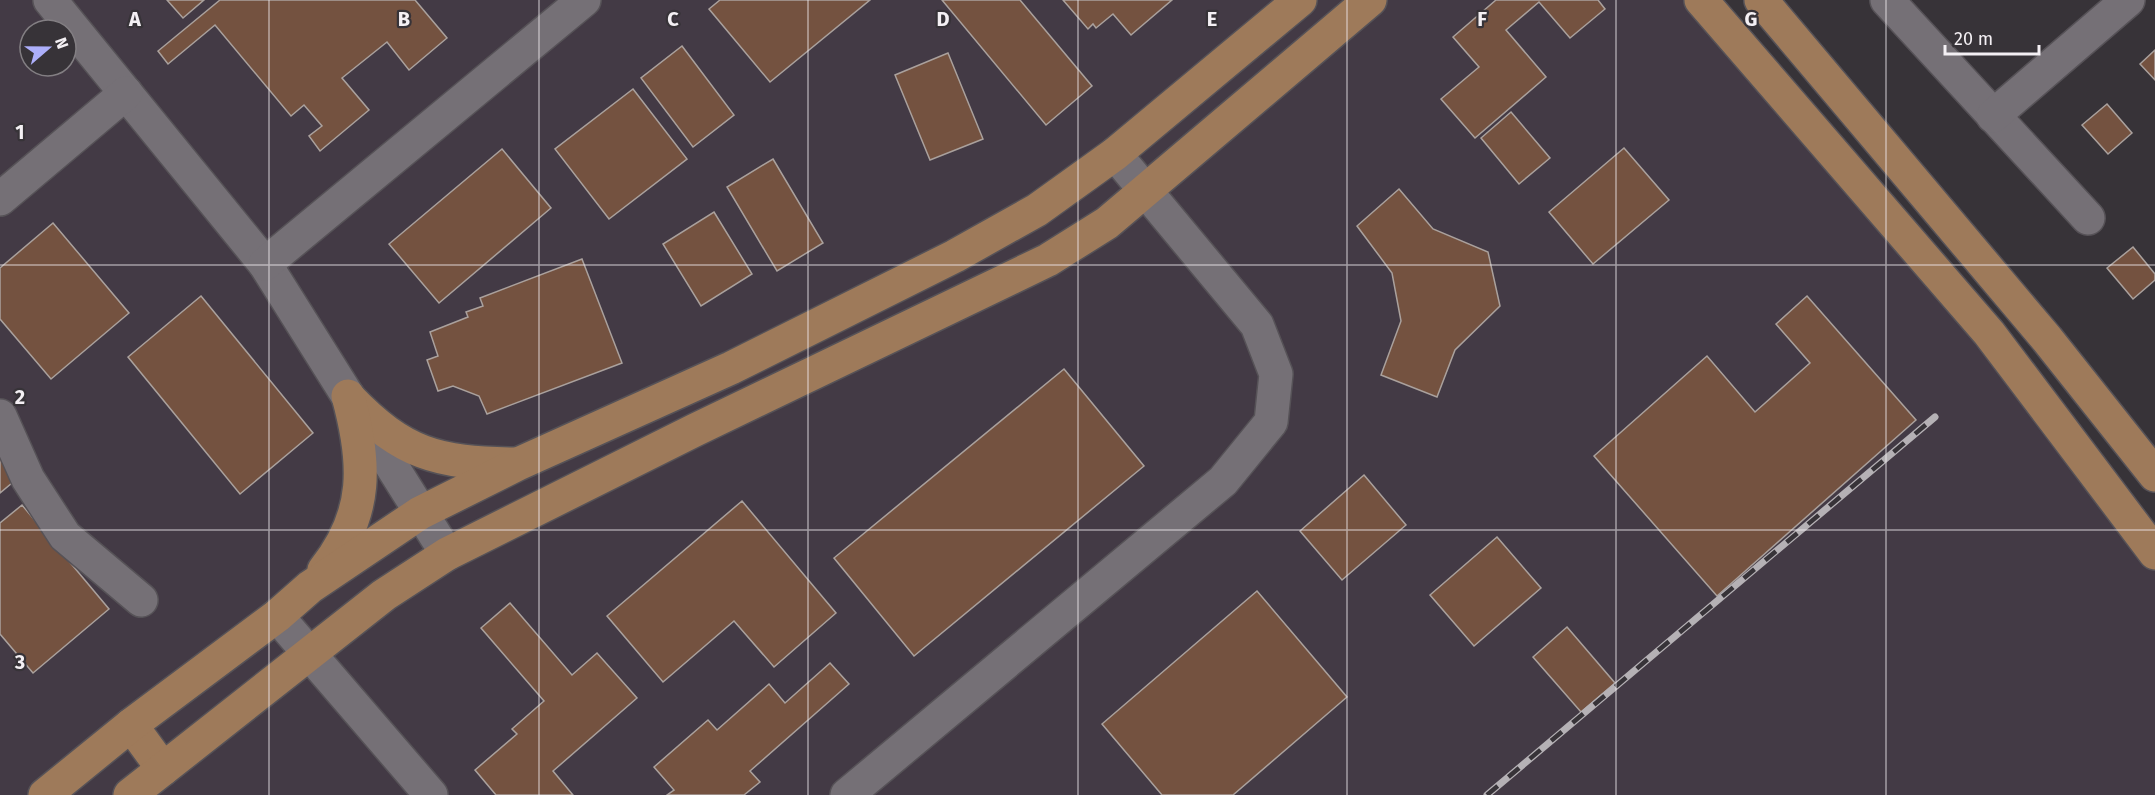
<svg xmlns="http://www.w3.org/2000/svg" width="2155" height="795" font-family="'Fira Sans',sans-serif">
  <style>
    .built { fill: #433a45; fill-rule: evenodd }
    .building { fill: #745240; stroke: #aaa19d; stroke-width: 1.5 }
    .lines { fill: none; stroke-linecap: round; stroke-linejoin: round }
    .minor-casing { stroke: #565257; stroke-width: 36 }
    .major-casing { stroke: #565257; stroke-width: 36 }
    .minor { stroke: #757076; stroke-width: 33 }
    .major { stroke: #9e7a5a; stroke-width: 33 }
    .rail-casing { stroke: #b5b1b5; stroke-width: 7 }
    .rail { stroke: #373338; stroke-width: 4.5; stroke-dasharray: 14; stroke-linecap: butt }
    .grid { fill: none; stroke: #f4f0f4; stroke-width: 1.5; stroke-opacity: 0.55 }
    .grid-label { font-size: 20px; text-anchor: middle; font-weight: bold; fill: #f4f0f4; stroke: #373338; stroke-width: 4.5; stroke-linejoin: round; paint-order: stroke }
  </style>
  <rect width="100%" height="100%" fill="#373338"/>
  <path class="built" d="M0,0H1701L2155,553V795H0ZM30,30H66V66H30Z"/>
  <g class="building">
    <path d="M167,0H204L183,18Z"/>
    <path d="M220,0H415L447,38L409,70L387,42L342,78L369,110L320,151L309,136L322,126L304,105L291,116L215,25L168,64L158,51Z"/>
    <path d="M720,0H870L770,82L709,9Z"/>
    <path d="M942,0H1020L1092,86L1046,125Z"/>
    <path d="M1063,0H1172L1131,35L1113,14L1096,28L1093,24L1088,29Z"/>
    <path d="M1496,0H1598L1605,9L1570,38L1539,2L1506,30L1546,77L1475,138L1441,99L1479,67L1453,37Z"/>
    <path d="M682,46L734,115L693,147L641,78Z"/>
    <path d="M2155,50V80L2140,64Z"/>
    <path d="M948,53L983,139L930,160L895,75Z"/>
    <path d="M633,89L687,159L609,219L555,149Z"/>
    <path d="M2107,104L2132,133L2108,154L2082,125Z"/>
    <path d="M1511,112L1550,158L1519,184L1481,138Z"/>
    <path d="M1624,148L1669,200L1593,264L1549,212Z"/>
    <path d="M502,149L551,208L439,303L389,244Z"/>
    <path d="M773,159L823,243L777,271L727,187Z"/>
    <path d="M1399,189L1433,229L1488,252L1500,306L1455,350L1437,397L1381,375L1401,321L1392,273L1357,226Z"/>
    <path d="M714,212L752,274L701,306L663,244Z"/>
    <path d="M53,223L129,313L51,379L0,319V268Z"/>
    <path d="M2133,247L2155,274V280L2133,299L2107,268Z"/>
    <path d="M582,259L622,363L487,414L479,396L453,386L438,391L427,360L438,356L430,332L468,317L466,312L483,306L480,298Z"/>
    <path d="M201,296L313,433L240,494L128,357Z"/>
    <path d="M1807,296L1916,420L1717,596L1594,456L1707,356L1755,412L1810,363L1776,324Z"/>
    <path d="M1064,369L1144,466L914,656L834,558Z"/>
    <path d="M0,456L18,478L0,493Z"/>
    <path d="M1364,475L1406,525L1342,580L1300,531Z"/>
    <path d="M742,501L836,613L774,667L734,621L663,682L607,616Z"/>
    <path d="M22,505L109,609L33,673L0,634V523Z"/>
    <path d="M1497,537L1541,588L1474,646L1430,595Z"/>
    <path d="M1257,591L1347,697L1233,795H1162L1102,724Z"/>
    <path d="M510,603L572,675L597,653L637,698L553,771L573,795H496L475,770L517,734L512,729L544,701L481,628Z"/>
    <path d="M1567,627L1615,683L1581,712L1533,657Z"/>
    <path d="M830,663L849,684L750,771L760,782L744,795H667L674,790L654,767L708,720L717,730L769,684L785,703Z"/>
  </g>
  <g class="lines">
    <g class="minor-casing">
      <g id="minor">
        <path d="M50,0L265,264L447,554"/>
        <path d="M1887,0L2088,218"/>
        <path d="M1993,116L2128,0"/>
        <path d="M0,199L126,93"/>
        <path d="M265,264L584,0"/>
        <path d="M0,416L28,479L65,536L141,600"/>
        <path d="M277,616L431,795"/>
        <path d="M847,795L1223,481L1271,422L1276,374L1257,325L1115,154"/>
      </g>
    </g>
    <g class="major-casing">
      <g id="major">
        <path d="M1701,0L1989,333L2155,553"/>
        <path d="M1761,0L2047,339L2155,475"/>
        <path d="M349,398C403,454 437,463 514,464"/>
        <path d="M324,570C369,514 366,462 348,396"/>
        <path d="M131,725L163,769"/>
        <path d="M45,795L131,725L277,616L310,587L420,513L518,464L731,368L955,256L1037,210L1115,154L1300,0"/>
        <path d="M130,795L384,595L447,554L695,430L1048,260L1107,223L1370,0"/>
      </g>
    </g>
    <use href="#minor" class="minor"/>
    <use href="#major" class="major"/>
    <g class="rail-casing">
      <path id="rail" d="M1487,795L1935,417"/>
    </g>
    <use href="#rail" class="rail"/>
  </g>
  <path class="grid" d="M269,0V795M539,0V795M808,0V795M1078,0V795M1347,0V795M1616,0V795M1886,0V795M0,265H2155M0,530H2155"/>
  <g class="grid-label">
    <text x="135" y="26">A</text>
    <text x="404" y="26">B</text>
    <text x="673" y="26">C</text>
    <text x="943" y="26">D</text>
    <text x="1212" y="26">E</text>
    <text x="1482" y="26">F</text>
    <text x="1751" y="26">G</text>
    <text x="20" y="139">1</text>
    <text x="20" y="404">2</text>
    <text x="20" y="669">3</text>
  </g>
  <g transform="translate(48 48) rotate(70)"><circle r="28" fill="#373338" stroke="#837f83" stroke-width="1.5"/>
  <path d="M0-4.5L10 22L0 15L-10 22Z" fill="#adaffb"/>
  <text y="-9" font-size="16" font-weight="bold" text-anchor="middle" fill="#f4f0f4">N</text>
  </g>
  <path d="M1945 45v9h94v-9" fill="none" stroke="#f4f0f4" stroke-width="3"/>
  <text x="1954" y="45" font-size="18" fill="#f4f0f4" stroke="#373338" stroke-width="4.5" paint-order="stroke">20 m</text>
</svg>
